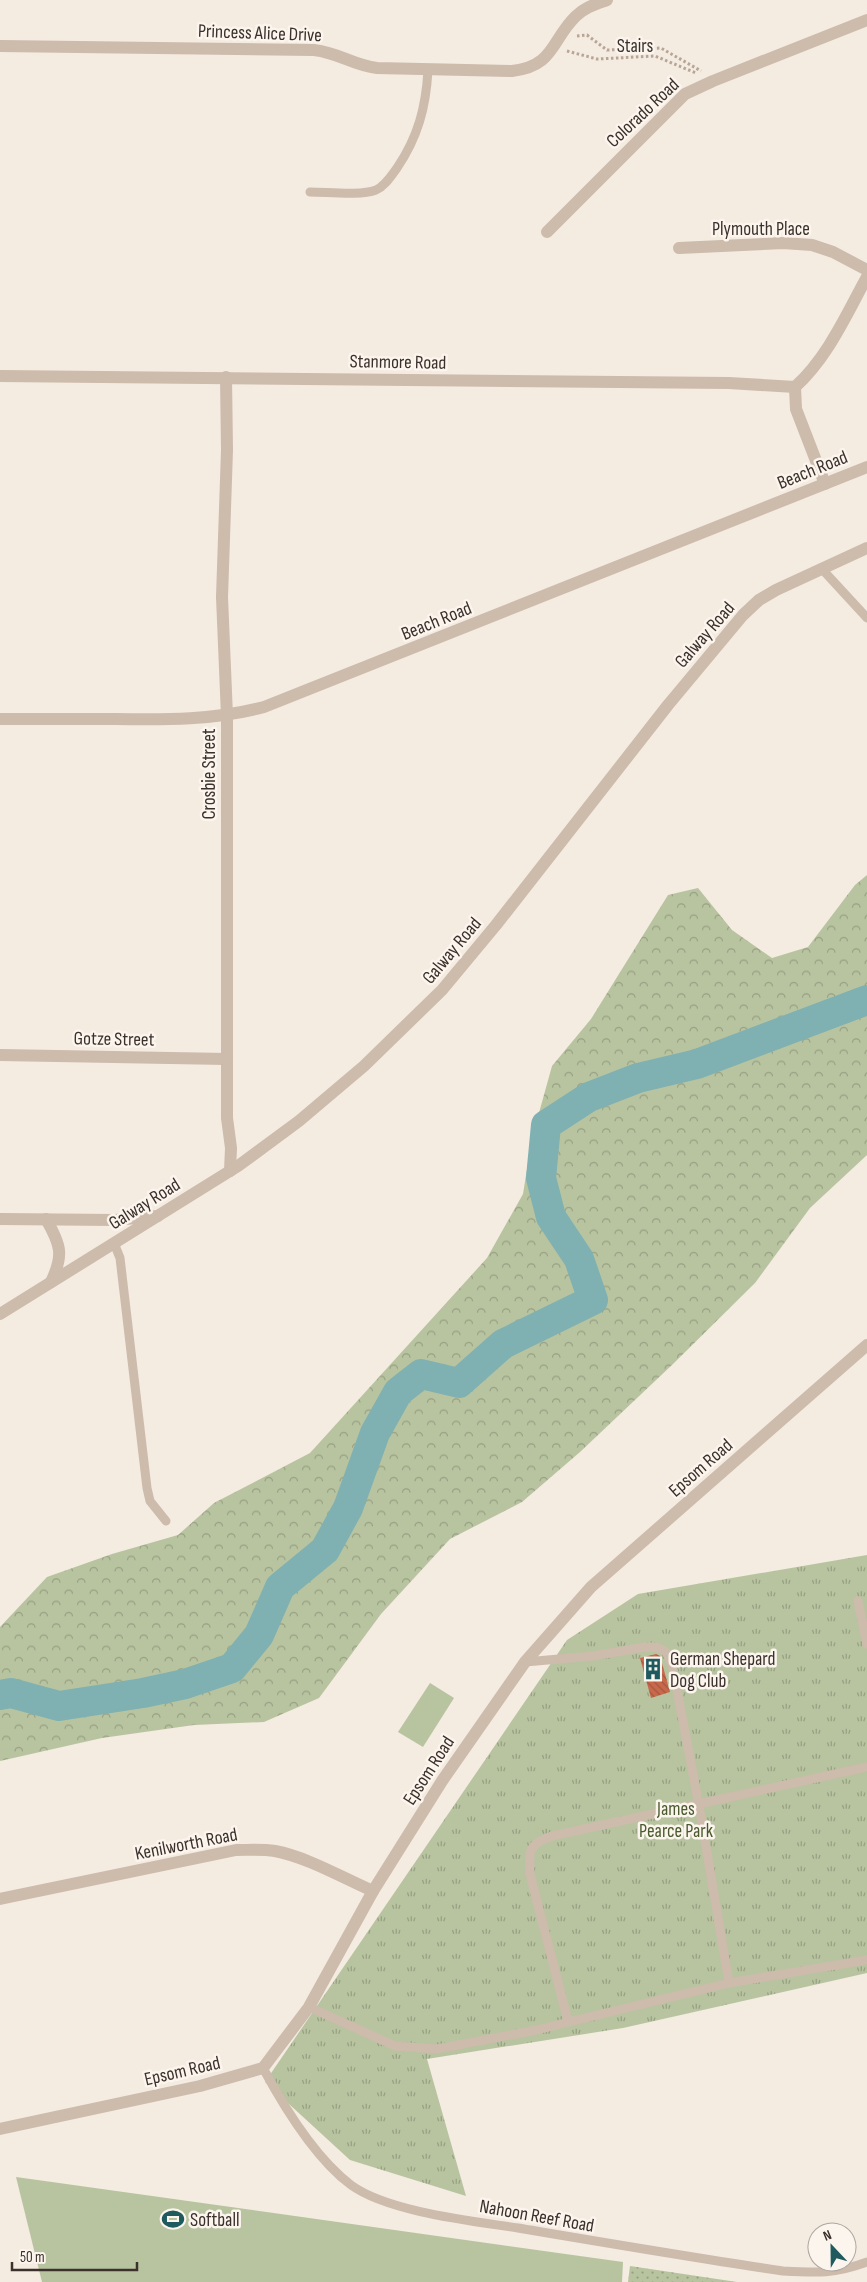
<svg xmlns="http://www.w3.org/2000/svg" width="867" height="2282" font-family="'Sofia Sans Condensed',sans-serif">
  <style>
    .grass { fill: url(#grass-dots) }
    .forest { fill: url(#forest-crowns) }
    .park { fill: url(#park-tufts) }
    .garden { fill: #b8c4a0 }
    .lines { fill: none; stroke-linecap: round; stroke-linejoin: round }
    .river { stroke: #7fb0b2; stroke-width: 30 }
    .building { fill: url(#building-back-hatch) }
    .path { stroke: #b9a596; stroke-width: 3; stroke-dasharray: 2.5 2.5; stroke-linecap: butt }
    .service { stroke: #cdbbac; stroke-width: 9 }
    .minor { stroke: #cdbbac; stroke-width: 12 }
    .tertiary { stroke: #cdbbac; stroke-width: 12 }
    .labels { text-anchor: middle; stroke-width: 5; stroke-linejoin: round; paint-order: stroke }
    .street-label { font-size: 19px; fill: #3b302b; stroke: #fbf5ee }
    .poi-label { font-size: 19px; fill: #3b302b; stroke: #fbf5ee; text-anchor: start }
    .park-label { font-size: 19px; fill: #4a5a2e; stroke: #fbf5ee }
  </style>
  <defs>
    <pattern id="grass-dots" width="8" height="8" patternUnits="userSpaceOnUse" patternTransform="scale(1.25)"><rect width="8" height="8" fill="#b8c4a0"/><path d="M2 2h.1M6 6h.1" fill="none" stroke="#97a083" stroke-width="1.8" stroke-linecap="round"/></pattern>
    <pattern id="forest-crowns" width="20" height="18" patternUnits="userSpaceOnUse" patternTransform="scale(1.25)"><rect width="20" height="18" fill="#b8c4a0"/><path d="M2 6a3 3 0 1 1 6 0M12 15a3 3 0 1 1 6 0" fill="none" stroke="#97a083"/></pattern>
    <pattern id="park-tufts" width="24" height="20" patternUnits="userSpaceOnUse" patternTransform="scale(1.25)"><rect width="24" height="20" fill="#b8c4a0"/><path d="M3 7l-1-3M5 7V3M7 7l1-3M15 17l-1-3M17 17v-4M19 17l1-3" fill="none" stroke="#97a083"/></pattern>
    <pattern id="building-back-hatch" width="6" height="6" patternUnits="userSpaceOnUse" patternTransform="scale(1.25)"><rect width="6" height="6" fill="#c8694b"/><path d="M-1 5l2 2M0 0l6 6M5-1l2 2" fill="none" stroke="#a4573f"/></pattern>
  </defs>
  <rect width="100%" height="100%" fill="#f4ebe1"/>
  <path class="grass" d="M630,2266L737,2282H628Z"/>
  <path class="forest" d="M867,875V1155L810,1208L755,1283L673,1364L580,1452L522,1502L450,1539L381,1614L319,1698L264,1722L194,1725L102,1738L0,1761V1627L47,1577L112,1554L178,1535L214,1503L310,1453L487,1258L523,1194L532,1138L552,1066L591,1019L668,895L698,888L732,930L772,958L808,947L855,885Z"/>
  <path class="park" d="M867,1555V1973L623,2028L427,2059L466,2196L350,2160L265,2082L567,1640L638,1594Z"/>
  <g class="garden">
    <path d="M430,1683L454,1698L423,1747L398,1732Z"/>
    <path d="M16,2177L623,2262L622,2282H42Z"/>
  </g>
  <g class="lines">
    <path class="river" d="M0,1695L11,1693L59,1706L143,1693L185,1684L232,1668L259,1635L280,1587L325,1550L348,1508L375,1433L398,1392L421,1374L459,1383L503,1344L593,1300L579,1259L551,1217L541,1178L546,1125L589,1097L638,1078L697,1064L867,1000"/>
  </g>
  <path class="building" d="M656,1654L660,1656L670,1692L651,1698L640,1658Z"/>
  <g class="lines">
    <g class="path">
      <path d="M577,36L587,35L607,50L661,48L701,71"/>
      <path d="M567,51L597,59L655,56L696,73"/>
    </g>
    <g class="service">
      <path d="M310,192C328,192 360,196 376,190C385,186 391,176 397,168C418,137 426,107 428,70"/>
      <path d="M821,568L867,618"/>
      <path d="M114,1243L120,1258L147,1488L150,1501L166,1521"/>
      <path d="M858,1601L867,1644"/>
      <path d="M525,1662L593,1656L645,1647H657L666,1652L672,1664L699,1805L729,1983"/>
      <path d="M309,2007L395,2046L437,2049L536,2030L729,1983L867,1960"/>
      <path d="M568,2021L530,1874C529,1849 528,1845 552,1836L867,1767"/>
      <path d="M263,2068C284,2107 315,2158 351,2185C388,2212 473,2221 518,2228C607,2243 695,2258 783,2271C817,2273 835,2274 867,2262"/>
    </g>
    <g class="minor">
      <path d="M0,46L314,50C340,53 352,65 377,68L512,71C555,66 551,40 576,16C585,7 596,4 607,0"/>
      <path d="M547,232L685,94L713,81L867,20"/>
      <path d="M679,248L783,243L812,245L833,252L867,270"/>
      <path d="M0,376L729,383L795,387"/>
      <path d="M226,377L227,450L222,597L227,716V1118L231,1148L230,1171"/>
      <path d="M825,484L796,409L795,387C828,357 846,315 867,277"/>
      <path d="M0,1055L227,1059"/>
      <path d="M0,1219L115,1220L158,1216"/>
      <path d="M0,1899L236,1850C249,1850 262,1849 275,1851C307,1857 343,1878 373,1891"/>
      <path d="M0,2129L200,2086L263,2068L309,2007L373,1891L442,1781L525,1662L591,1587L867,1345"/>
    </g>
    <g class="tertiary">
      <path d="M0,719C38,719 77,719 115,719C166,720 215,720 264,707L867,467"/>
      <path d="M46,1219C61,1245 64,1255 51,1282"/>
      <path d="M0,1314L238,1166L299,1121L364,1066L442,990L496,925L668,705L743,615L759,600L776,590L867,548"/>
    </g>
  </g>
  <defs>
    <g id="building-bare" transform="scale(1.725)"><path d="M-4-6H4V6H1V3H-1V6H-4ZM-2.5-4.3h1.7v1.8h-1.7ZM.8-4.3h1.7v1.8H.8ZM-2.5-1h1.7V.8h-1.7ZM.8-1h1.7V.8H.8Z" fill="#1f5a5e" stroke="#fbf5ee" stroke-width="2.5" paint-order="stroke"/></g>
    <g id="stadium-bare" transform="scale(1.725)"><path d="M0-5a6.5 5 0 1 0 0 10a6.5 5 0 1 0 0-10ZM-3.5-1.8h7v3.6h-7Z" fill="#1f5a5e" stroke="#fbf5ee" stroke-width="2.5" paint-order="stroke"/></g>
  </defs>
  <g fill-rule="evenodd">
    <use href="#building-bare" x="653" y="1669"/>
    <use href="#stadium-bare" x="173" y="2219"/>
  </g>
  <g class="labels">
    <g class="street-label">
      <text transform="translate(260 32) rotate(2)" y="7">Princess Alice Drive</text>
      <text x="635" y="52">Stairs</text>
      <text transform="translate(642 112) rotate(-43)" y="7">Colorado Road</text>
      <text x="761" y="235">Plymouth Place</text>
      <text transform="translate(398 361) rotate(1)" y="7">Stanmore Road</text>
      <text transform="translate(812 469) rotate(-22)" y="7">Beach Road</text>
      <text transform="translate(436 620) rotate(-22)" y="7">Beach Road</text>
      <text transform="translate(704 634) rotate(-49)" y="7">Galway Road</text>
      <text transform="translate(208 774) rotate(-90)" y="7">Crosbie Street</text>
      <text transform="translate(451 950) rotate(-50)" y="7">Galway Road</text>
      <text transform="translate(114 1038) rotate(1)" y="7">Gotze Street</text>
      <text transform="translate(144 1203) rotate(-32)" y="7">Galway Road</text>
      <text transform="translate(700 1467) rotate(-41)" y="7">Epsom Road</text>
      <text transform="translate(428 1770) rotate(-57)" y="7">Epsom Road</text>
      <text transform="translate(186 1843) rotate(-11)" y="7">Kenilworth Road</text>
      <text transform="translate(182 2070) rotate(-13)" y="7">Epsom Road</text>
      <text transform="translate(537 2215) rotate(10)" y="7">Nahoon Reef Road</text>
    </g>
    <g class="poi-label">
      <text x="670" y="1665">German Shepard<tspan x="670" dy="22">Dog Club</tspan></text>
      <text x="190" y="2226">Softball</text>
    </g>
    <g class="park-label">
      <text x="676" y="1815">James<tspan x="676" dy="22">Pearce Park</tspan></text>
    </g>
  </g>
  <g transform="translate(832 2247) rotate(338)"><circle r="24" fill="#fbf5ee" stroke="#aea6a0"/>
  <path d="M0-4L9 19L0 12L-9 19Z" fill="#1f5a5e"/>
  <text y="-8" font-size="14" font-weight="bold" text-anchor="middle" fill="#3b302b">N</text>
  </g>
  <path d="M12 2262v8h125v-8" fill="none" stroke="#3b302b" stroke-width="2.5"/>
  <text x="20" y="2262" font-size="15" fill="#3b302b" stroke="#fbf5ee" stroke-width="4" paint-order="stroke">50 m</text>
</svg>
